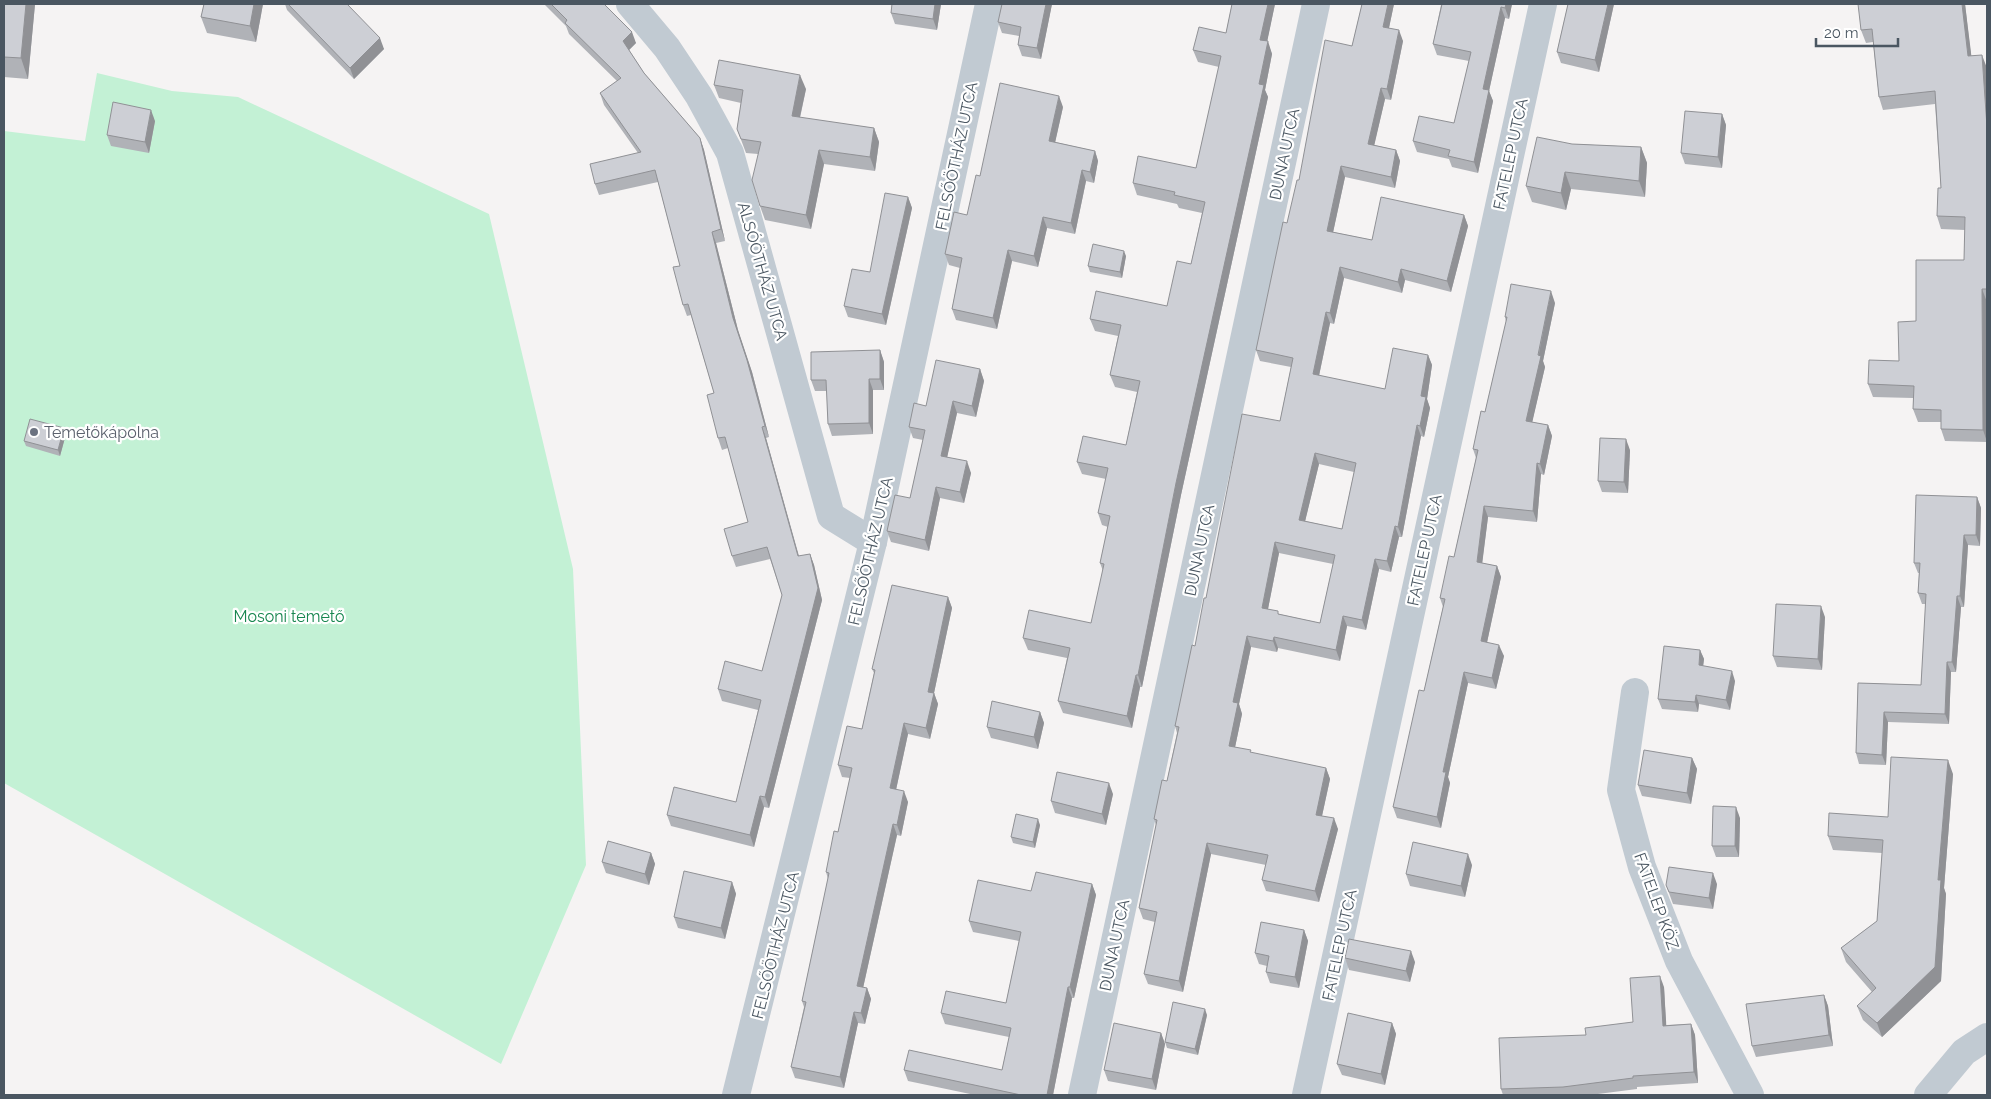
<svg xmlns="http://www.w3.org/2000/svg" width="1991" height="1099" font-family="Raleway,sans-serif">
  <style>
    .green { fill: #c3f1d5 }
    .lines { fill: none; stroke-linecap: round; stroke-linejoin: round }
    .minor { stroke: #c1cad2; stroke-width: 28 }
    .wall { fill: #b0b2b7; fill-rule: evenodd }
    .shaded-wall { fill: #909195 }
    .building { fill: #cdcfd5; stroke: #909195; fill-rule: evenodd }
    .worship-dot { fill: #6b7280; stroke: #fff; stroke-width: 2 }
    .labels { text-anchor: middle; stroke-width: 4.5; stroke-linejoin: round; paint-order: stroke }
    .street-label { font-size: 16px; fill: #4a5661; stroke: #fff }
    .worship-label { font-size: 16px; fill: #5b616d; stroke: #fff; text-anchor: start }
    .park-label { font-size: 16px; fill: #17864f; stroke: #fff }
  </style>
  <rect width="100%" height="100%" fill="#f5f3f3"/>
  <path class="green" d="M97,73L172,91L238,97L489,214L573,569L586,865L501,1064L4,783V131L85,141Z"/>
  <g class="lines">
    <g class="minor">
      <path d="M630,4L667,48L699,96L730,153L831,516L873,542"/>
      <path d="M1635,692L1621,790L1642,867L1679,961L1750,1095"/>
      <path d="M736,1095L873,542L989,4"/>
      <path d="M1082,1095L1316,4"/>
      <path d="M1306,1095L1543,4"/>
      <path d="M1928,1095L1964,1052L1987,1037"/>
    </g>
  </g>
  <g class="wall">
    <path d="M4,4H35L28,79L4,77Z"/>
    <path d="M204,4H263L256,42L207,33L201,17Z"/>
    <path d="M285,4H347L384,49L354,79L287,10Z"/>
    <path d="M544,4H604L636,43L629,50L644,73L700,138L704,150L725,241L716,243L738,330L752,372L769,437L766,438L799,556L810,554L814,565L822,600L769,808L764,807L754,847L671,826L667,815L736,802L758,710L722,701L718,689L762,671L782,595L770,559L736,567L732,556L748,522L728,448L722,450L718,438L714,393L691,315L687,316L683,305L680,266L658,182L599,195L595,184L638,153L604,105L600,93L617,81L569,34L566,26Z"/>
    <path d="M892,4H941L937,30L895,24L891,13Z"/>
    <path d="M1052,4L1041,59L1022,56L1018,45L1019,36L1002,33L998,22Z"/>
    <path d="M1232,4H1275L1267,41L1272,54L1265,90L1268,97L1181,495L1142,687H1140L1132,728L1063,713L1058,701L1067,658L1028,650L1023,638L1091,623L1103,571L1100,563L1108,527L1102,525L1098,513L1106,479L1082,474L1077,462L1126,445L1137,392L1115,387L1110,375L1118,336L1095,331L1090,319L1167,306L1191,264L1202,213L1179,208L1177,204L1137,195L1133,183L1196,168L1219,67L1198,62L1193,50L1226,33Z"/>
    <path d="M1362,4H1394L1389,28L1403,41L1391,100L1385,99L1374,145L1396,150L1400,161L1395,188L1345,177L1333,232L1372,240L1464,215L1468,226L1451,292L1405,280L1402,293L1344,278L1334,324L1330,323L1319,376L1385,389L1428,355L1432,365L1427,399L1430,408L1424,437L1421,436L1402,537H1399L1391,572L1379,569L1366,630L1347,626L1340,661L1278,648L1277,652L1251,647L1239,704L1242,714L1235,747L1251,753L1326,768L1330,779L1322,816L1338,829L1319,902L1266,891L1262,880L1266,865L1211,854L1183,992L1148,984L1144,974L1155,922L1143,919L1139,908L1156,825L1154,819L1167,781L1177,733L1175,726L1195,646L1206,598L1280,421L1291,367L1260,361L1256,350L1287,223L1299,180L1352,46ZM1319,464L1354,472L1342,529L1305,521ZM1279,553L1333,564L1320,623L1279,614L1268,609Z"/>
    <path d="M1434,4H1512L1509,19L1505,18L1489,91L1493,101L1478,173L1452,167L1449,159L1417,152L1413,141L1454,123L1469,61L1437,55L1433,44L1441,5Z"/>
    <path d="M1568,4H1614L1599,72L1561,63L1557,52Z"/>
    <path d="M1965,4L1971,56L1987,68V442L1945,441L1941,429V422H1918L1913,409V398L1873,397L1868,384L1899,361L1916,321L1964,260L1965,230L1941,229L1937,216L1941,188L1935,104L1883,110L1879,97L1873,42L1866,43L1861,30Z"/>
    <path d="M714,85L806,89L800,118L874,128L879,142L875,171L824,164L811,229L765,220L760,206L758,154L746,153L737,129L741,103L719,98Z"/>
    <path d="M1063,107L1055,142L1095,151L1098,161L1094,183L1086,181L1075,234L1047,228L1038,267L1012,261L997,329L956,320L952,309L960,268L949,265L945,254L967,215L980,176Z"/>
    <path d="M1722,114L1726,125L1722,168L1685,164L1681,153Z"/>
    <path d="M155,121L149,153L111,146L107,135Z"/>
    <path d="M1572,144L1641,147L1647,163L1645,197L1571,189L1566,210L1532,202L1526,186Z"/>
    <path d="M908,197L912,208L886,325L848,317L844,306L870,272Z"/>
    <path d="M1126,256L1122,278L1090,272L1088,266Z"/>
    <path d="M1555,303L1543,361L1545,367L1532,422L1548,425L1552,436L1544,475L1541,474L1537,522L1488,517L1482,563L1497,566L1501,577L1487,642L1504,656L1496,689L1468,683L1448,777L1450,783L1441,828L1397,818L1393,807L1424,691L1443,607L1440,598L1454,557L1476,458L1473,449L1485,412L1506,322L1505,317Z"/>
    <path d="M880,350L884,362V390H873V434L832,436L828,424L827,391H815L811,380Z"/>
    <path d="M980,369L984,381L976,417L957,413L947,457L971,473L964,503L940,498L929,551L891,542L887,531L910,498L923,440L913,438L909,427Z"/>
    <path d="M64,428L66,434L60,456L26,446L24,441Z"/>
    <path d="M1630,450L1628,493L1602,492L1598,481Z"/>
    <path d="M1977,497L1981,508L1980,546L1968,545L1964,607H1961L1956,672H1951L1949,724L1888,722L1886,765L1859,764L1856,753L1858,683L1921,685L1926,604H1922L1918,593L1919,573H1918L1914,563Z"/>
    <path d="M948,597L952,608L934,693L938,704L930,739L908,734L896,790L908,802L901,836L897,835L863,988H867L871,999L865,1024L858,1023L844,1088L795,1078L791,1067L804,1007L802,1001L828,879L826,872L838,832L850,778L842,777L838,765L862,729L874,673L872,669Z"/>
    <path d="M1825,617L1822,670L1777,667L1773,656Z"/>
    <path d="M1700,650L1704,659L1703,666L1735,681L1730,710L1699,704L1698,712L1662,709L1658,699Z"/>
    <path d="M1040,712L1044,723L1038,749L991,738L987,727Z"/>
    <path d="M1692,758L1697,769L1691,804L1642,796L1638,785Z"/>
    <path d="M1953,774L1944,888L1946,894L1941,981L1882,1037L1863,1020L1857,1006L1872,992L1846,962L1841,948L1877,921L1882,853L1833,850L1828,836L1888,817Z"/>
    <path d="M1113,794L1106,825L1055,813L1051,801Z"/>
    <path d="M1740,818L1739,857H1716L1712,846Z"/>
    <path d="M1040,825L1035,848L1013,843L1011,837Z"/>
    <path d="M651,853L655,864L649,885L606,873L602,862Z"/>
    <path d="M1472,865L1465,897L1410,886L1406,874Z"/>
    <path d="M732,882L736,894L725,939L678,928L674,917Z"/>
    <path d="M1092,884L1096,895L1074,998H1072L1053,1095H975L908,1081L904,1070H1002L1009,1037L945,1024L941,1013L1006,1003L1019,941L973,932L969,921L1031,891Z"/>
    <path d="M1717,884L1713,909L1673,904L1666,885Z"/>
    <path d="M1304,930L1308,941L1299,988L1270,983L1266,972L1267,966L1259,964L1255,953Z"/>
    <path d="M1345,958L1415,962L1410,982L1349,970Z"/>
    <path d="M1664,987L1666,1025L1691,1024L1695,1035L1698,1083L1637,1087V1089L1590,1095H1503L1501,1089L1586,1035L1633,1022Z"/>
    <path d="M1824,995L1828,1006L1833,1046L1756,1057L1752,1046Z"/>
    <path d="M1207,1015L1198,1055L1167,1048L1165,1042Z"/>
    <path d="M1392,1023L1396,1034L1385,1085L1342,1075L1337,1064Z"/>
    <path d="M1161,1033L1165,1044L1156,1090L1108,1081L1104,1070Z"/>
  </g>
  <g class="shaded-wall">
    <path d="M26,4H35L28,79L21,58Z"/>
    <path d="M254,4H263L256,42L250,26Z"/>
    <path d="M935,4H941L937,30L933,19Z"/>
    <path d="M1046,4H1052L1041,59L1037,48Z"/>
    <path d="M1268,4H1275L1265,52L1260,40Z"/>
    <path d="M1388,4H1394L1387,37L1383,27Z"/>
    <path d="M1506,4H1512L1509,19L1505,8Z"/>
    <path d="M1608,4H1614L1599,72L1595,60Z"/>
    <path d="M1962,4H1965L1973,69L1968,56Z"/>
    <path d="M1501,7L1505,18L1489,91L1493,101L1478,173L1474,162L1483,89Z"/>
    <path d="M1399,30L1403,41L1391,100L1387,89Z"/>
    <path d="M632,32L636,43L627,52L623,41Z"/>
    <path d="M380,38L384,49L354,79L350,68Z"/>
    <path d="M1268,41L1272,54L1265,90L1268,97L1181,495L1142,687L1138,675L1176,483Z"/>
    <path d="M1982,55L1987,68V127Z"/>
    <path d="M800,75L806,89L797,130L792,116Z"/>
    <path d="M1381,88L1385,99L1372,155L1368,144Z"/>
    <path d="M1059,96L1063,107L1053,152L1049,141Z"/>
    <path d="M151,110L155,121L149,153L145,142Z"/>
    <path d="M1722,114L1726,125L1722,168L1718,157Z"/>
    <path d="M874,128L879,142L875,171L870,157Z"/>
    <path d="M700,138L704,150L725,241L721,229Z"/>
    <path d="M1641,147L1647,163L1645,197L1639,181Z"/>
    <path d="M819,150L824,164L811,229L806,215Z"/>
    <path d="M1396,150L1400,161L1395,188L1391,177Z"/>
    <path d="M1095,151L1098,161L1094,183L1090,172Z"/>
    <path d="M1341,166L1345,177L1331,242L1327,231Z"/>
    <path d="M1082,170L1086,181L1075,234L1071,223Z"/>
    <path d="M1565,172L1571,189L1566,210L1561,193Z"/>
    <path d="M908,197L912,208L886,325L882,314Z"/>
    <path d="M1464,215L1468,226L1451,292L1447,281Z"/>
    <path d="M1043,217L1047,228L1038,267L1034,256Z"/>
    <path d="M712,232L716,243L738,330L752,372L769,437L765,426L733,318Z"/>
    <path d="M1008,250L1012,261L997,329L993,318Z"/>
    <path d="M1124,251L1126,256L1122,278L1120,272Z"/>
    <path d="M1340,267L1344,278L1334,324L1330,313Z"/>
    <path d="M1401,269L1405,280L1402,293L1398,282Z"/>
    <path d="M1982,289L1987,302V442L1983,430Z"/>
    <path d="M1551,291L1555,303L1543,361L1545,367L1530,432L1526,421Z"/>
    <path d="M1326,312L1330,323L1317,385L1313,374Z"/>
    <path d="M880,350L884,362V390L880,379Z"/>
    <path d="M1428,355L1432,365L1427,399L1430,408L1424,437L1420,426L1421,396Z"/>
    <path d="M980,369L984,381L976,417L972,406Z"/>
    <path d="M869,379L873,390V434L869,423Z"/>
    <path d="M953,401L957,413L945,467L941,456Z"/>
    <path d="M1417,425L1421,436L1402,537L1398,527Z"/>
    <path d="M1548,425L1552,436L1544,475L1540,464Z"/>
    <path d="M762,427L766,438L802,568L798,556Z"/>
    <path d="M64,428L66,434L60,456L58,450Z"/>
    <path d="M1626,439L1630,450L1628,493L1624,482Z"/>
    <path d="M1315,453L1319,464L1303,530L1299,520Z"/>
    <path d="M967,461L971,473L964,503L960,492Z"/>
    <path d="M1537,463L1541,474L1537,522L1533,511Z"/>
    <path d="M936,487L940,498L929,551L925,540Z"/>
    <path d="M1977,497L1981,508L1980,546L1976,535Z"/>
    <path d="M1484,506L1488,517L1481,573L1477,562Z"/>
    <path d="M1395,526L1399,537L1391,572L1387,561Z"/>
    <path d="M1964,535L1968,545L1964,607L1960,596Z"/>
    <path d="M1275,542L1279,553L1266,619L1262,608Z"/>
    <path d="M810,554L814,565L822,600L769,808L765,797Z"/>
    <path d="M1375,559L1379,569L1366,630L1362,620Z"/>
    <path d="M1497,566L1501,577L1485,652L1481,641Z"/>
    <path d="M1957,596L1961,607L1956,672L1952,662Z"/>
    <path d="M948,597L952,608L934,693L938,704L930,739L926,728L928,692Z"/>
    <path d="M1821,606L1825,617L1822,670L1818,659Z"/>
    <path d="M1343,616L1347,626L1340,661L1336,650Z"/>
    <path d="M1247,636L1251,647L1239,704L1242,714L1233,757L1229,746L1233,702Z"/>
    <path d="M1274,637L1278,648L1277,652L1273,641Z"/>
    <path d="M1499,645L1504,656L1496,689L1492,678Z"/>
    <path d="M1700,650L1704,659L1702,675L1699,665Z"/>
    <path d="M1947,662L1951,672L1949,724L1945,714Z"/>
    <path d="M1732,671L1735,681L1730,710L1726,700Z"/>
    <path d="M1464,672L1468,683L1448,777L1450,783L1441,828L1437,817L1443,772Z"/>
    <path d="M1136,675L1140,687L1132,728L1127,716Z"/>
    <path d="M1696,695L1699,704L1698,712L1695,702Z"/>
    <path d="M1040,712L1044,723L1038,749L1034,737Z"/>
    <path d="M1884,712L1888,722L1886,765L1882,755Z"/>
    <path d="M904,723L908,734L894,799L890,788Z"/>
    <path d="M1692,758L1697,769L1691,804L1687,793Z"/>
    <path d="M1948,760L1953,774L1944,888L1946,894L1941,981L1882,1037L1877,1023L1938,880Z"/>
    <path d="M1326,768L1330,779L1320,825L1316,815Z"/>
    <path d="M1109,783L1113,794L1106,825L1102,814Z"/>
    <path d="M904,791L908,802L901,836L897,825Z"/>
    <path d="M760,796L764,807L754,847L750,835Z"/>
    <path d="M1736,807L1740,818L1739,857L1735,846Z"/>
    <path d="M1334,818L1338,829L1319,902L1315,891Z"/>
    <path d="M1038,819L1040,825L1035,848L1033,842Z"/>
    <path d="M893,824L897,835L861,997L857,986Z"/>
    <path d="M1207,843L1211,854L1183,992L1179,981Z"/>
    <path d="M651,853L655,864L649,885L645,874Z"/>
    <path d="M1468,854L1472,865L1465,897L1461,886Z"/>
    <path d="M1713,873L1717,884L1713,909L1709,898Z"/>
    <path d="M732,882L736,894L725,939L721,928Z"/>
    <path d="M1092,884L1096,895L1074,998L1070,987Z"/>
    <path d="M1304,930L1308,941L1299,988L1295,977Z"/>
    <path d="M1411,951L1415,962L1410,982L1406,971Z"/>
    <path d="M1660,976L1664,987L1667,1037L1663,1026Z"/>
    <path d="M1068,987L1072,998L1053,1095H1047Z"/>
    <path d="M867,988L871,999L865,1024L861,1013Z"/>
    <path d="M1824,995L1828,1006L1833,1046L1829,1035Z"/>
    <path d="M1205,1009L1207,1015L1198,1055L1195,1049Z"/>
    <path d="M854,1012L858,1023L844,1088L840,1077Z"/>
    <path d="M1392,1023L1396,1034L1385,1085L1381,1074Z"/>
    <path d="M1691,1024L1695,1035L1698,1083L1694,1072Z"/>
    <path d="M1161,1033L1165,1044L1156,1090L1152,1079Z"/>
  </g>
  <g class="building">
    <path d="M4,4H26L21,58L4,57Z"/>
    <path d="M204,4H254L250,26L201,17Z"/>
    <path d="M288,4H347L380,38L350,68Z"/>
    <path d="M551,4H604L632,32L623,41L644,73L700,138L721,229L712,232L733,318L747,360L765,426L762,427L798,556L810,554L818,588L765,797L760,796L750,835L667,815L674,787L736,802L761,700L718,689L725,661L762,671L782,595L767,547L732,556L724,529L748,522L725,437L718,438L707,395L714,393L688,304L683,305L673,267L680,266L655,170L595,184L590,164L641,152L600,93L621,78L565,23L567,20Z"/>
    <path d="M892,4H935L933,19L891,13Z"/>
    <path d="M1002,4H1046L1037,48L1018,45L1021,27L998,22Z"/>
    <path d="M1232,4H1268L1260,40L1268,41L1259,84L1264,85L1176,483L1138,675H1136L1127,716L1058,701L1070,648L1023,638L1029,610L1091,623L1104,564L1100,563L1110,516L1098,513L1108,468L1077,462L1083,436L1126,445L1140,381L1110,375L1121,325L1090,319L1096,291L1167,306L1177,261L1191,264L1205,202L1174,195L1175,192L1133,183L1138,156L1196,168L1221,56L1193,50L1199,27L1226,33Z"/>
    <path d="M1362,4H1388L1383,27L1399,30L1387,89L1381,88L1368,144L1396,150L1391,177L1341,166L1327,231L1372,240L1381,197L1464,215L1447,281L1401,269L1398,282L1340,267L1330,313L1326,312L1313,374L1385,389L1393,348L1428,355L1421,396L1426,397L1420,426L1417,425L1398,527L1395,526L1387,561L1375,559L1362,620L1343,616L1336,650L1274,637L1273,641L1247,636L1233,702L1238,703L1229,746L1251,750L1250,752L1326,768L1316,815L1334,818L1315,891L1262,880L1268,855L1207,843L1179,981L1144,974L1157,912L1139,908L1157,820L1154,819L1162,780L1167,781L1179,727L1175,726L1192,645L1195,646L1204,598H1206L1242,414L1280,421L1293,358L1256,350L1283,222L1287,223L1297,180H1299L1325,40L1352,46ZM1315,453L1356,463L1342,529L1299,520ZM1275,542L1335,555L1320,623L1278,614V611L1262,608Z"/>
    <path d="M1442,4H1506L1505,8L1501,7L1483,89L1489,90L1474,162L1448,156L1450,150L1413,141L1419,116L1454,123L1471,52L1433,44Z"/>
    <path d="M1568,4H1608L1595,60L1557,52Z"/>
    <path d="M1858,4H1962L1968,56L1982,55L1987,127V289H1982L1983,430L1941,429V410L1913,409L1914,386L1868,384L1869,360L1899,361L1898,322L1916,321V260H1964L1965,217L1937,216L1938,188H1941L1935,91L1879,97L1872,29L1861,30Z"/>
    <path d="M719,60L800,75L792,116L874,128L870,157L819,150L806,215L760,206L752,180L761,142L741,139L737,129L743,90L714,85Z"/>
    <path d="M1000,83L1059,96L1049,141L1095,151L1090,172L1082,170L1071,223L1043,217L1034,256L1008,250L993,318L952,309L962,258L945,254L954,212L967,215L976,175L980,176Z"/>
    <path d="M113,102L151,110L145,142L107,135Z"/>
    <path d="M1685,111L1722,114L1718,157L1681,153Z"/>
    <path d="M1537,137L1572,144L1641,147L1639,181L1565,172L1561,193L1526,186Z"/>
    <path d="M885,193L908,197L882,314L844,306L852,269L870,272Z"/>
    <path d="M1093,244L1124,251L1120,272L1088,266Z"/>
    <path d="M1511,284L1551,291L1538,355L1541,356L1526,421L1548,425L1540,464L1537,463L1533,511L1484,506L1477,562L1497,566L1481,641L1499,645L1492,678L1464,672L1443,772H1446L1437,817L1393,807L1419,690L1424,691L1445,599L1440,598L1449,556L1454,557L1478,450L1473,449L1481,411L1485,412L1507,317H1505Z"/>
    <path d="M880,350V379H869V423L828,424L826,380H811V352Z"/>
    <path d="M936,360L980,369L972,406L953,401L941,456L967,461L960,492L936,487L925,540L887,531L895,495L910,498L925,430L909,427L914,403L926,406Z"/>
    <path d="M30,419L64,428L58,450L24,441Z"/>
    <path d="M1600,438L1626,439L1624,482L1598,481Z"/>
    <path d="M1916,495L1977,497L1976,535H1964L1960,596H1957L1952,662H1947L1945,714L1884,712L1882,755L1856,753L1858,683L1921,685L1926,594L1918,593L1920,563H1914Z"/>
    <path d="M892,585L948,597L928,692L934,693L926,728L904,723L890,788L904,791L897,825L893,824L857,986L867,988L861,1013L854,1012L840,1077L791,1067L806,1002L802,1001L829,873L826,872L834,831L838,832L852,768L838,765L847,726L862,729L875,670L872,669Z"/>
    <path d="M1776,604L1821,606L1818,659L1773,656Z"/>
    <path d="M1664,646L1700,650L1699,665L1732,671L1726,700L1696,695L1695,702L1658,699Z"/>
    <path d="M992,701L1040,712L1034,737L987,727Z"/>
    <path d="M1644,750L1692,758L1687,793L1638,785Z"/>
    <path d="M1891,757L1948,760L1938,880H1941L1935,967L1877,1023L1857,1006L1876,988L1841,948L1877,921L1883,840L1828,836L1829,813L1888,817Z"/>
    <path d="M1057,772L1109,783L1102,814L1051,801Z"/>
    <path d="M1713,806L1736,807L1735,846H1712Z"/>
    <path d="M1016,814L1038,819L1033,842L1011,837Z"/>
    <path d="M608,841L651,853L645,874L602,862Z"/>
    <path d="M1413,842L1468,854L1461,886L1406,874Z"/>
    <path d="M1669,867L1713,873L1709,898L1669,892L1666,885Z"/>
    <path d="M684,871L732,882L721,928L674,917Z"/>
    <path d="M1036,872L1092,884L1070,987H1068L1047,1095H1021L904,1070L909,1050L1002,1070L1011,1028L941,1013L946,991L1006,1003L1021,932L969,921L978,880L1031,891Z"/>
    <path d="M1261,922L1304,930L1295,977L1266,972L1269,956L1255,953Z"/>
    <path d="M1349,939L1411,951L1406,971L1345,958Z"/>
    <path d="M1660,976L1663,1026L1691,1024L1694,1072L1633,1076V1078L1563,1087L1501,1089L1499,1038L1586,1035L1585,1028L1633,1022L1630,978Z"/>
    <path d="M1824,995L1829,1035L1752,1046L1746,1004Z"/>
    <path d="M1173,1002L1205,1009L1195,1049L1165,1042Z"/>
    <path d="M1348,1013L1392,1023L1381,1074L1337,1064Z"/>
    <path d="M1114,1023L1161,1033L1152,1079L1104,1070Z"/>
  </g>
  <circle class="worship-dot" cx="34" cy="432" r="5"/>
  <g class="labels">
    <g class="street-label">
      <text transform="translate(1284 154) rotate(-78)" y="6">DUNA UTCA</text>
      <text transform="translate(1510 154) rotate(-78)" y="6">FATELEP UTCA</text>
      <text transform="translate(956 156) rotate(-78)" y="6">FELSŐÖTHÁZ UTCA</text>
      <text transform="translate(763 271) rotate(74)" y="6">ALSÓÖTHÁZ UTCA</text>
      <text transform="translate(1199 550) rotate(-78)" y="6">DUNA UTCA</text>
      <text transform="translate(1424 550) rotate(-78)" y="6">FATELEP UTCA</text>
      <text transform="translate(870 551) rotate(-77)" y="6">FELSŐÖTHÁZ UTCA</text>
      <text transform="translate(1657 901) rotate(70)" y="6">FATELEP KÖZ</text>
      <text transform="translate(775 945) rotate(-76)" y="6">FELSŐÖTHÁZ UTCA</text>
      <text transform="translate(1114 945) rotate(-78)" y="6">DUNA UTCA</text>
      <text transform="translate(1339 945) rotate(-78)" y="6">FATELEP UTCA</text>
    </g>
    <g class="worship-label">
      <text x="44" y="438">Temetőkápolna</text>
    </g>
    <g class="park-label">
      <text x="289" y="622">Mosoni temető</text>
    </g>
  </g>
  <rect width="1991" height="1099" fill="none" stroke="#4a5661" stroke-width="10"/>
  <path d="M1816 38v8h82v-8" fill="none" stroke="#4a5661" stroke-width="2.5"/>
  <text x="1824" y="38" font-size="15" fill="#4a5661" stroke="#ffffff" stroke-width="4" paint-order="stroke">20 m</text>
</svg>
